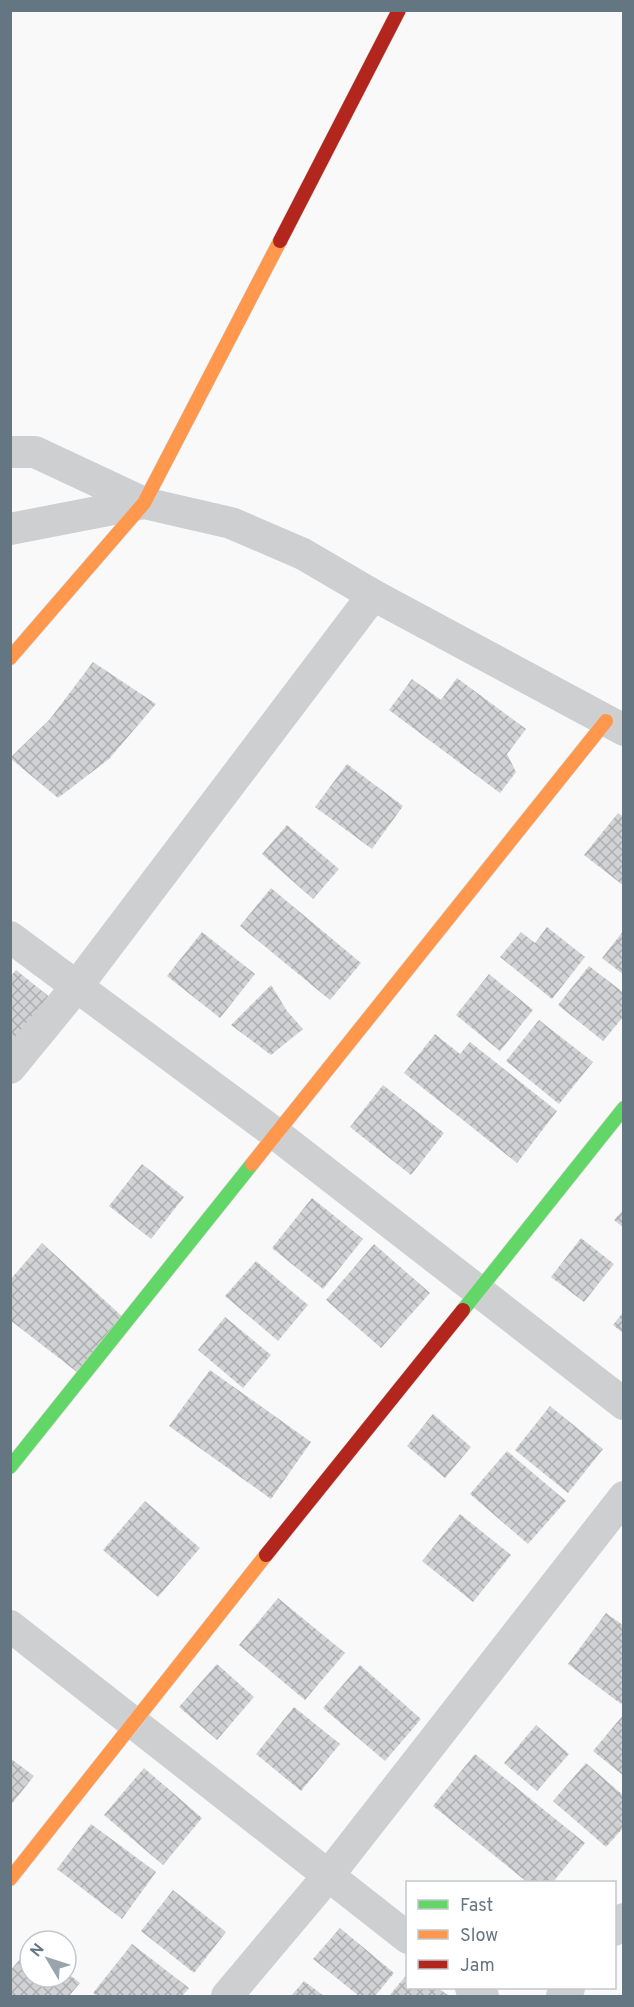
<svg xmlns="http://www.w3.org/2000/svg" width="634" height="2007" font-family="Overpass,sans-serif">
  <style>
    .building { fill: url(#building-cross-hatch) }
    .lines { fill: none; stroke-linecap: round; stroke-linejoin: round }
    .fast-casing { stroke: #d5d6d7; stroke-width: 15 }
    .slow-casing { stroke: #d5d6d7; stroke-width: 15 }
    .jam-casing { stroke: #d5d6d7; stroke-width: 15 }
    .street { stroke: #cecfd0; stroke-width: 32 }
    .fast { stroke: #63d668; stroke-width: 14 }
    .slow { stroke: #ff974d; stroke-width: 14 }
    .jam { stroke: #b3261e; stroke-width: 14 }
  </style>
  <defs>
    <pattern id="building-cross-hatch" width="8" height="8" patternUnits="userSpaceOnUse" patternTransform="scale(1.5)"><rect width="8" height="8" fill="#d0d2d3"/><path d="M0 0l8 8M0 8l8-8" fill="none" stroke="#acafb1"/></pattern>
  </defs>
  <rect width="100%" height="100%" fill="#f9f9f9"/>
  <g class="building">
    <path d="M93,662L156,704L109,759L58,798L10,758L50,719Z"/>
    <path d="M457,678L526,729L507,754L516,772L500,793L389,710L412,679L441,700Z"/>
    <path d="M347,764L403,806L372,849L315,807Z"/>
    <path d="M618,813L624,817V886L584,855Z"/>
    <path d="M287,825L339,869L313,899L262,854Z"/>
    <path d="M271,888L361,963L330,1000L240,926Z"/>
    <path d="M547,927L585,957L552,999L500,957L521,932L535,943Z"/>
    <path d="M624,930V975L602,958Z"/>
    <path d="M202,932L255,974L220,1018L167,976Z"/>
    <path d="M589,966L624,993V1016L603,1041L558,1005Z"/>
    <path d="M16,970L52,999L10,1052V977Z"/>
    <path d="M489,974L533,1010L500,1051L456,1015Z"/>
    <path d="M271,985L287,1011L303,1029L271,1055L231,1025Z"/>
    <path d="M539,1020L593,1062L559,1104L506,1061Z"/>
    <path d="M435,1034L460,1054L470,1042L557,1111L517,1163L404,1073Z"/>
    <path d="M383,1085L444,1133L411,1175L350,1127Z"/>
    <path d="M142,1164L184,1197L151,1239L109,1206Z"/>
    <path d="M312,1198L363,1239L323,1289L272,1248Z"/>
    <path d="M624,1209V1228L614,1220Z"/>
    <path d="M581,1238L614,1264L584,1302L551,1277Z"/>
    <path d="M42,1243L126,1320L82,1376L10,1320V1280Z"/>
    <path d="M374,1244L430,1293L381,1348L326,1300Z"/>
    <path d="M256,1261L308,1305L278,1341L225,1296Z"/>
    <path d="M624,1311V1334L613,1325Z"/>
    <path d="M225,1317L271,1355L243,1388L198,1350Z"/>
    <path d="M210,1370L311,1442L271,1499L169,1426Z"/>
    <path d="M550,1406L603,1449L568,1493L515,1450Z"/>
    <path d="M433,1414L471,1447L445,1478L407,1446Z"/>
    <path d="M507,1451L566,1501L528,1544L470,1494Z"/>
    <path d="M145,1501L200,1548L158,1597L103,1550Z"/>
    <path d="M460,1514L511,1555L473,1602L422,1561Z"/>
    <path d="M278,1598L345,1653L305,1700L239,1645Z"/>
    <path d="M606,1613L624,1626V1700L621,1704L568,1664Z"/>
    <path d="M217,1664L254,1697L217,1740L179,1707Z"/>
    <path d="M360,1665L421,1719L385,1761L323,1708Z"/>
    <path d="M294,1707L340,1744L301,1791L256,1754Z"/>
    <path d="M624,1714V1776L593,1751Z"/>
    <path d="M536,1725L569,1754L537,1791L504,1763Z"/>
    <path d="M475,1754L585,1843L553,1882H527L433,1806Z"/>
    <path d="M10,1758L34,1776L10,1806Z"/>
    <path d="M586,1763L624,1796V1827L606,1847L553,1801Z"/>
    <path d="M144,1768L202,1818L163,1865L104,1815Z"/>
    <path d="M91,1824L156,1872L122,1919L57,1869Z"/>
    <path d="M173,1890L226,1932L194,1973L141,1931Z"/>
    <path d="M340,1928L394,1973L375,1996H359L313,1959Z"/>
    <path d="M132,1944L189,1988L182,1996H97L93,1993Z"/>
    <path d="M30,1947V1977H66V1972L80,1983L69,1996H10V1971Z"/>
    <path d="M408,1973V1988H438L449,1996H389Z"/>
    <path d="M304,1981L324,1996H291Z"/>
  </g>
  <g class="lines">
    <g class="fast-casing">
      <g id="fast">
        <path d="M463,1310L624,1108"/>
        <path d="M10,1467L252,1164"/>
      </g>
    </g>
    <g class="slow-casing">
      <g id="slow">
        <path d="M10,658L144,503L280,241"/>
        <path d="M252,1164L606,721"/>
        <path d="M10,1879L266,1555"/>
      </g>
    </g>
    <g class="jam-casing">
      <g id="jam">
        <path d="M280,241L399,10"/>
        <path d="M266,1555L463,1310"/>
      </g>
    </g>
    <g class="street">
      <path d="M10,452H35L144,503"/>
      <path d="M10,529L144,503L231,523L303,554L373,595L624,730"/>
      <path d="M10,937L276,1134L624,1404"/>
      <path d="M10,1068L77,986L373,595"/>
      <path d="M10,1626L408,1938"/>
      <path d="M614,1930L624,1919"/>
      <path d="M471,1988L483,1996"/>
      <path d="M227,1996L328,1876L624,1497"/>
      <path d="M562,1996L569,1988"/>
    </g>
    <use href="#fast" class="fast"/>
    <use href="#slow" class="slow"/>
    <use href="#jam" class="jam"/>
  </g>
  <rect width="634" height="2007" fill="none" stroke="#657683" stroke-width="24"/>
  <rect x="406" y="1881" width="210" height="108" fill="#ffffff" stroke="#c1c8cd" stroke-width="1.5"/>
  <rect x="418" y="1900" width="30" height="9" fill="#63d668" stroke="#c1c8cd" stroke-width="1.5"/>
  <text x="460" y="1911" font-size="18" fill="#657683">Fast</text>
  <rect x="418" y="1930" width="30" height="9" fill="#ff974d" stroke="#c1c8cd" stroke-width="1.5"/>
  <text x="460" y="1941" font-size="18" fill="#657683">Slow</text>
  <rect x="418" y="1960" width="30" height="9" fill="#b3261e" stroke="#c1c8cd" stroke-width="1.5"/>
  <text x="460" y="1971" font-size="18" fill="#657683">Jam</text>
  <g transform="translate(48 1959) rotate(309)"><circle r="28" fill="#ffffff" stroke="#c1c8cd" stroke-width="1.5"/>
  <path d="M0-4.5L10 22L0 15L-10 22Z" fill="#99a4ac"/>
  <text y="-9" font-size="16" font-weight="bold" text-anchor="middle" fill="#657683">N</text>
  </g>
</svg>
